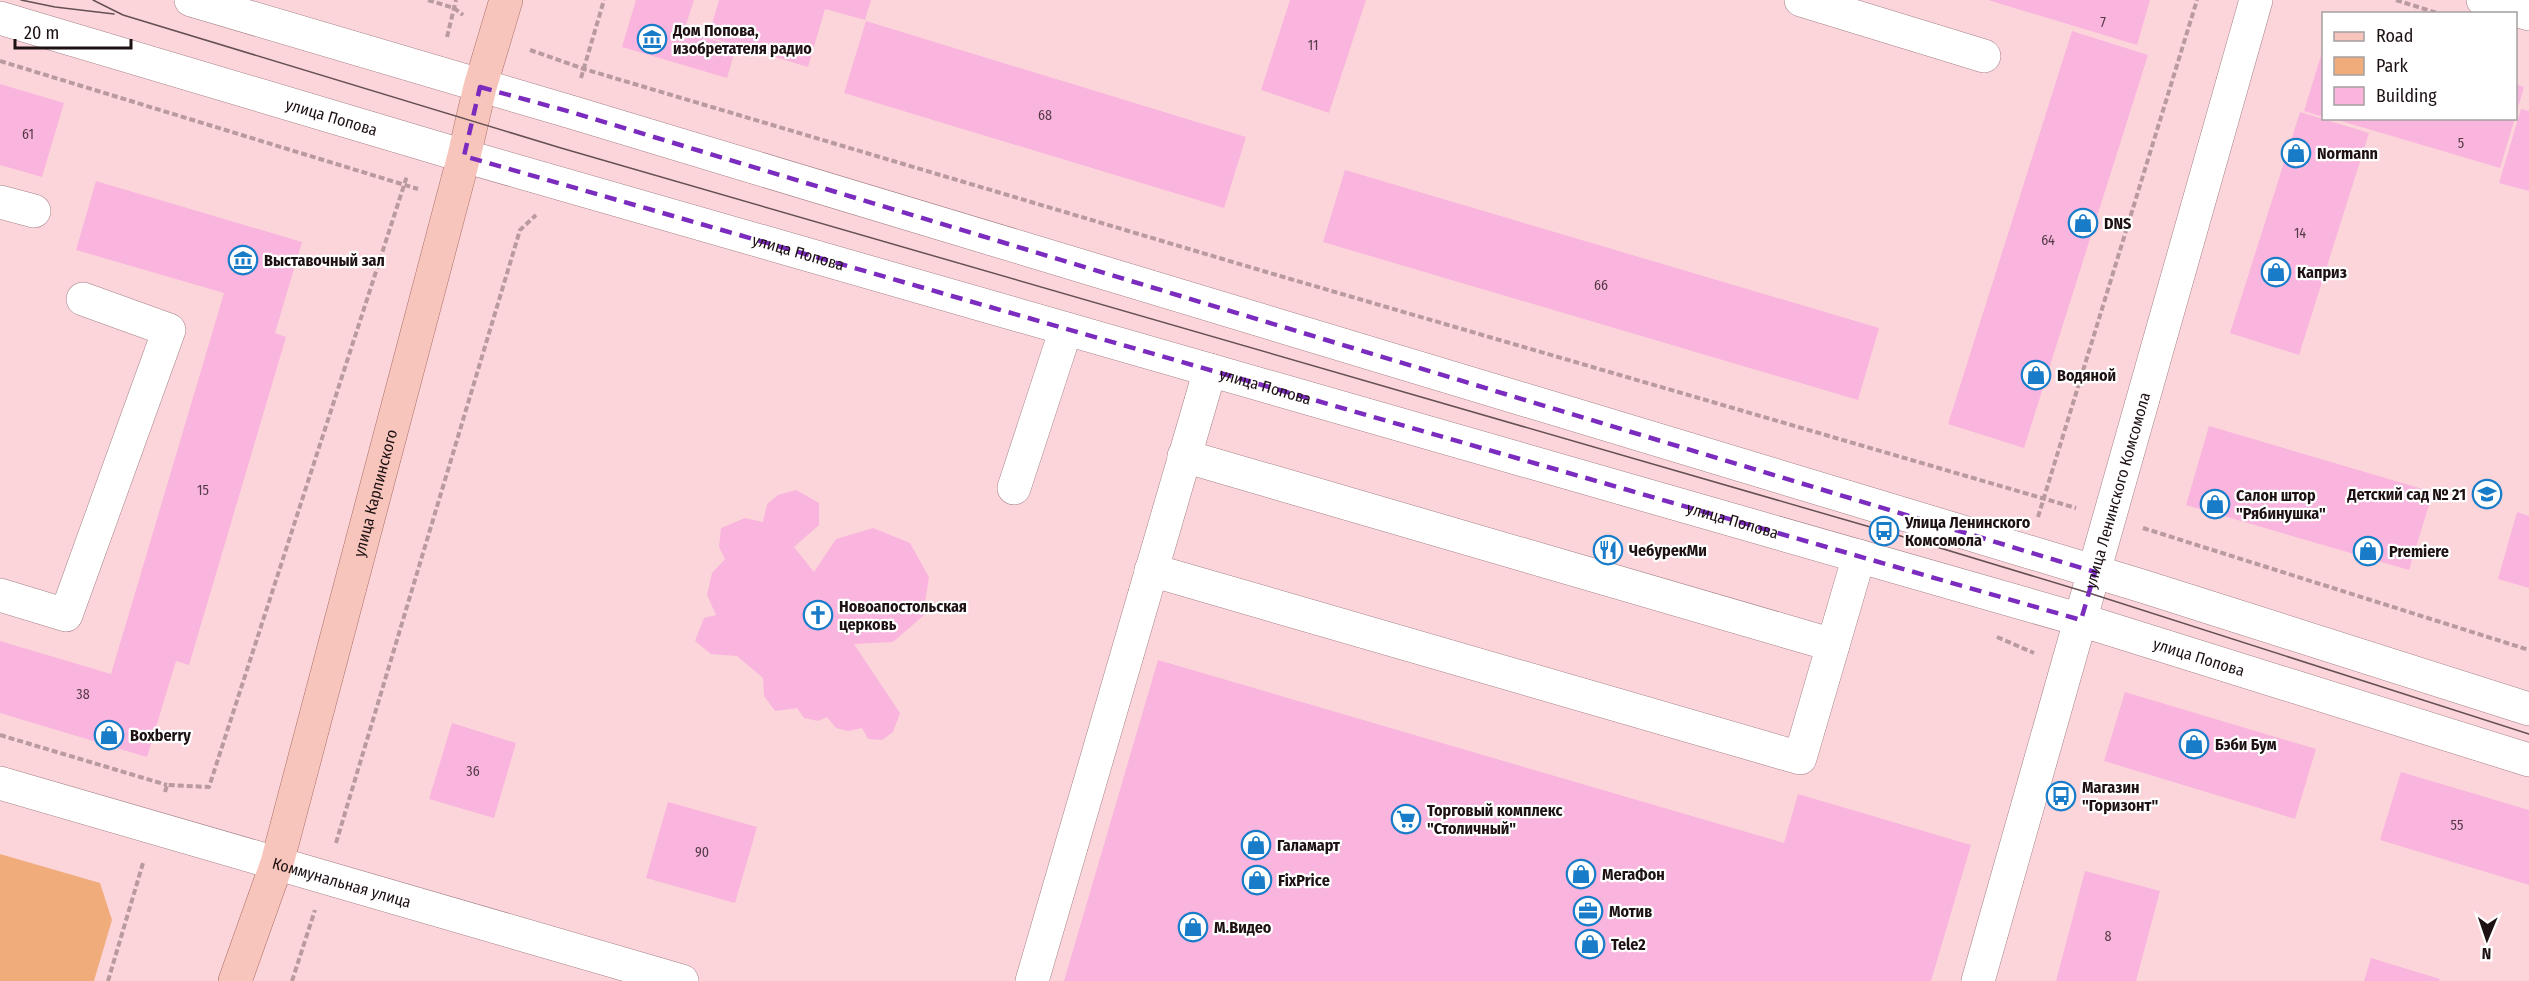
<svg xmlns="http://www.w3.org/2000/svg" width="2529" height="981" font-family="'Fira Sans Condensed',sans-serif">
  <style>
    .green { fill: #f1ac7c }
    .building { fill: #f9b5dd }
    .lines { fill: none; stroke-linecap: round; stroke-linejoin: round }
    .minor-casing { stroke: #a38086; stroke-width: 34 }
    .major-casing { stroke: #a86d64; stroke-width: 34 }
    .path { stroke: #b99a9e; stroke-width: 4; stroke-dasharray: 6 3; stroke-linecap: butt }
    .minor { stroke: #fff; stroke-width: 33 }
    .major { stroke: #f7c5bc; stroke-width: 33 }
    .tram { stroke: #655053; stroke-width: 1.5 }
    .marked { fill: none; stroke: #7b2cbf; stroke-width: 4.5; stroke-dasharray: 12 8; stroke-linejoin: round }
    .labels { text-anchor: middle; stroke-width: 4.5; stroke-linejoin: round; paint-order: stroke }
    .number-label { font-size: 14px; fill: #553a46 }
    .poi-label { font-size: 16px; font-weight: bold; fill: #1e1113; stroke: #fff; text-anchor: start }
    .street-label { font-size: 16px; fill: #1e1113; stroke: #fff }
  </style>
  <rect width="100%" height="100%" fill="#fcd5db"/>
  <path class="green" d="M0,854L100,883L112,920L94,981H0Z"/>
  <g class="building">
    <path d="M636,0H694L684,31L736,47L727,78L622,47Z"/>
    <path d="M719,0H871L865,20L825,9L808,67L708,37Z"/>
    <path d="M1290,0H1366L1329,113L1261,90Z"/>
    <path d="M1988,0H2150L2137,45Z"/>
    <path d="M866,21L1246,137L1224,208L844,93Z"/>
    <path d="M2072,31L2148,55L2024,448L1948,424Z"/>
    <path d="M2323,49H2324V117L2304,111Z"/>
    <path d="M0,84L64,103L42,177L0,165Z"/>
    <path d="M2516,84L2524,87L2516,114Z"/>
    <path d="M2521,109L2529,111V191L2499,183Z"/>
    <path d="M2300,112L2369,133L2299,355L2230,333Z"/>
    <path d="M2331,118H2515L2500,168Z"/>
    <path d="M1345,170L1879,328L1858,400L1323,242Z"/>
    <path d="M96,181L302,242L275,333L286,337L189,665L176,661L147,757L0,713V641L111,674L224,293L76,250Z"/>
    <path d="M2209,426L2433,492L2409,570L2186,505Z"/>
    <path d="M796,490L819,503V525L794,547L814,572L836,539L873,528L910,543L929,577L923,616L893,642L854,644L900,713L893,732L882,740L868,739L862,728L848,731L836,728L827,717L818,721L804,718L797,708L775,711L764,696L763,678L737,656L711,654L695,641L704,618L716,615L707,595L712,573L725,559L719,547L721,528L745,518L763,522L767,504L778,495Z"/>
    <path d="M2517,512L2529,516V588L2498,579Z"/>
    <path d="M1158,660L1784,843L1798,794L1971,845L1931,981H1064Z"/>
    <path d="M2125,692L2316,749L2295,819L2104,761Z"/>
    <path d="M452,723L516,743L494,818L429,799Z"/>
    <path d="M2401,772L2529,810V885L2380,840Z"/>
    <path d="M668,802L757,827L735,903L646,878Z"/>
    <path d="M2085,871L2160,891L2136,981H2056Z"/>
    <path d="M2371,958L2440,979L2439,981H2364Z"/>
  </g>
  <g class="lines">
    <g class="minor-casing">
      <g id="minor">
        <path d="M191,0L571,112L2142,586L2529,709"/>
        <path d="M1801,0L1984,56"/>
        <path d="M2483,0L2529,14"/>
        <path id="s1" d="M0,18L464,156L2081,620L2529,760"/>
        <path d="M0,202L34,211"/>
        <path d="M1184,456L1833,645"/>
        <path d="M1014,488L1066,329"/>
        <path d="M1151,570L1800,758L1859,556"/>
        <path d="M0,595L66,615L169,330L83,299"/>
        <path id="s2" d="M0,783L682,981"/>
        <path d="M1032,981L1210,370"/>
        <path id="s3" d="M1978,981L2256,0"/>
      </g>
    </g>
    <g class="major-casing">
      <g id="major">
        <path id="s4" d="M235,981L277,863L464,156L480,87L506,0"/>
      </g>
    </g>
    <g class="path">
      <path d="M428,0L454,8L463,15"/>
      <path d="M2396,0L2440,14"/>
      <path d="M447,37L456,0"/>
      <path d="M530,50L584,69L1263,271L2076,508"/>
      <path d="M0,61L418,189"/>
      <path d="M581,78L604,0"/>
      <path d="M2038,517L2197,0"/>
      <path d="M2143,528L2529,650"/>
      <path d="M1997,637L2034,653"/>
      <path d="M0,735L167,785"/>
      <path d="M165,792L167,785L209,787L407,176"/>
      <path d="M336,843L520,230L536,215"/>
      <path d="M108,981L143,863"/>
      <path d="M292,981L315,910"/>
    </g>
    <use href="#minor" class="minor"/>
    <use href="#major" class="major"/>
    <g class="tram">
      <path d="M21,0L55,7L114,14"/>
      <path d="M93,0L123,15L561,148L1884,531L2089,593L2529,734"/>
    </g>
  </g>
  <path class="marked" d="M480,87L571,112L2095,572L2081,620L464,156Z"/>
  <defs>
    <g id="museum-ring" transform="scale(1.5)"><circle r="9.5" fill="#fff" stroke="#197cc8" stroke-width="1.5"/><path d="M0-6L6-3V-2H-6V-3ZM-5-1h2V3h-2ZM-1-1h2V3h-2ZM3-1h2V3H3ZM-6 4H6V6H-6Z" fill="#197cc8"/></g>
    <g id="shop-ring" transform="scale(1.5)"><circle r="9.5" fill="#fff" stroke="#197cc8" stroke-width="1.5"/><path d="M-5-2.5h2.3a2.7 3.5 0 0 1 5.4 0H5L5.5 6h-11ZM-1.5-2.5h3a1.5 2.3 0 0 0-3 0Z" fill="#197cc8"/></g>
    <g id="school-ring" transform="scale(1.5)"><circle r="9.5" fill="#fff" stroke="#197cc8" stroke-width="1.5"/><path d="M0-5L7-2L0 1L-7-2ZM-4 1L0 2.5L4 1V4Q0 6-4 4Z" fill="#197cc8"/></g>
    <g id="bus-ring" transform="scale(1.5)"><circle r="9.5" fill="#fff" stroke="#197cc8" stroke-width="1.5"/><path d="M-5-6H5V4H4V6H2V4H-2V6H-4V4H-5ZM-3.5-4V0h7V-4ZM-3.5 1.2v1.5H-2V1.2ZM2 1.2v1.5H3.5V1.2Z" fill="#197cc8"/></g>
    <g id="restaurant-ring" transform="scale(1.5)"><circle r="9.5" fill="#fff" stroke="#197cc8" stroke-width="1.5"/><path d="M-5-6h1v4h1v-4h1v4h1v-4h1v5L-1.5 .5V6h-2V.5L-5-1ZM5-6V6H3V1.5H1.5Q1.5-4 5-6Z" fill="#197cc8"/></g>
    <g id="church-ring" transform="scale(1.5)"><circle r="9.5" fill="#fff" stroke="#197cc8" stroke-width="1.5"/><path d="M-1.2-6h2.4v3.5h3.3v2.4h-3.3V6h-2.4V-.1h-3.3v-2.4h3.3Z" fill="#197cc8"/></g>
    <g id="supermarket-ring" transform="scale(1.5)"><circle r="9.5" fill="#fff" stroke="#197cc8" stroke-width="1.5"/><path d="M-6-5.5h2.5l.6 2H6L4.5 2H-2.5L-4.4-4H-6ZM-1.5 3.2a1.3 1.3 0 1 0 .1 0ZM3 3.2a1.3 1.3 0 1 0 .1 0Z" fill="#197cc8"/></g>
    <g id="office-ring" transform="scale(1.5)"><circle r="9.5" fill="#fff" stroke="#197cc8" stroke-width="1.5"/><path d="M-6-3h4V-5.5h4V-3h4V5H-6ZM-1-4.5V-3h2v-1.5ZM-6 0V1H6V0Z" fill="#197cc8"/></g>
  </defs>
  <g fill-rule="evenodd">
    <use href="#museum-ring" x="652" y="39"/>
    <use href="#shop-ring" x="2296" y="153"/>
    <use href="#shop-ring" x="2083" y="223"/>
    <use href="#museum-ring" x="243" y="260"/>
    <use href="#shop-ring" x="2276" y="272"/>
    <use href="#shop-ring" x="2036" y="375"/>
    <use href="#school-ring" x="2487" y="494"/>
    <use href="#shop-ring" x="2215" y="504"/>
    <use href="#bus-ring" x="1884" y="531"/>
    <use href="#restaurant-ring" x="1608" y="550"/>
    <use href="#shop-ring" x="2368" y="551"/>
    <use href="#church-ring" x="818" y="615"/>
    <use href="#shop-ring" x="109" y="735"/>
    <use href="#shop-ring" x="2194" y="744"/>
    <use href="#bus-ring" x="2061" y="796"/>
    <use href="#supermarket-ring" x="1406" y="819"/>
    <use href="#shop-ring" x="1256" y="845"/>
    <use href="#shop-ring" x="1581" y="874"/>
    <use href="#shop-ring" x="1257" y="880"/>
    <use href="#office-ring" x="1588" y="911"/>
    <use href="#shop-ring" x="1193" y="927"/>
    <use href="#shop-ring" x="1590" y="944"/>
  </g>
  <g class="labels">
    <g class="number-label">
      <text x="2103" y="27">7</text>
      <text x="1313" y="50">11</text>
      <text x="1045" y="120">68</text>
      <text x="28" y="139">61</text>
      <text x="2461" y="148">5</text>
      <text x="2300" y="238">14</text>
      <text x="2048" y="245">64</text>
      <text x="1601" y="290">66</text>
      <text x="203" y="495">15</text>
      <text x="83" y="699">38</text>
      <text x="473" y="776">36</text>
      <text x="2457" y="830">55</text>
      <text x="702" y="857">90</text>
      <text x="2108" y="941">8</text>
    </g>
    <g class="poi-label">
      <text x="673" y="36">Дом Попова,<tspan x="673" dy="18">изобретателя радио</tspan></text>
      <text x="2317" y="159">Normann</text>
      <text x="2104" y="229">DNS</text>
      <text x="264" y="266">Выставочный зал</text>
      <text x="2297" y="278">Каприз</text>
      <text x="2057" y="381">Водяной</text>
      <text x="2466" y="500" text-anchor="end">Детский сад № 21</text>
      <text x="2236" y="501">Салон штор<tspan x="2236" dy="18">"Рябинушка"</tspan></text>
      <text x="1905" y="528">Улица Ленинского<tspan x="1905" dy="18">Комсомола</tspan></text>
      <text x="1629" y="556">ЧебурекМи</text>
      <text x="2389" y="557">Premiere</text>
      <text x="839" y="612">Новоапостольская<tspan x="839" dy="18">церковь</tspan></text>
      <text x="130" y="741">Boxberry</text>
      <text x="2215" y="750">Бэби Бум</text>
      <text x="2082" y="793">Магазин<tspan x="2082" dy="18">"Горизонт"</tspan></text>
      <text x="1427" y="816">Торговый комплекс<tspan x="1427" dy="18">"Столичный"</tspan></text>
      <text x="1277" y="851">Галамарт</text>
      <text x="1602" y="880">МегаФон</text>
      <text x="1278" y="886">FixPriсe</text>
      <text x="1609" y="917">Мотив</text>
      <text x="1214" y="933">М.Видео</text>
      <text x="1611" y="950">Tele2</text>
    </g>
    <g class="street-label">
      <text dy="6" stroke="none"><textPath href="#s1" startOffset="346">улица Попова</textPath></text>
      <text dy="6" stroke="none"><textPath href="#s1" startOffset="832">улица Попова</textPath></text>
      <text dy="6" stroke="none"><textPath href="#s1" startOffset="1318">улица Попова</textPath></text>
      <text dy="6" stroke="none"><textPath href="#s3" startOffset="510">улица Ленинского Комсомола</textPath></text>
      <text dy="6" stroke="none"><textPath href="#s4" startOffset="508">улица Карпинского</textPath></text>
      <text dy="6" stroke="none"><textPath href="#s1" startOffset="1804">улица Попова</textPath></text>
      <text dy="6" stroke="none"><textPath href="#s1" startOffset="2290">улица Попова</textPath></text>
      <text dy="6" stroke="none"><textPath href="#s2" startOffset="356">Коммунальная улица</textPath></text>
    </g>
  </g>
  <rect x="2322" y="12" width="195" height="108" fill="#ffffff" stroke="#a5a0a1" stroke-width="1.5"/>
  <rect x="2334" y="32" width="30" height="9" fill="#f7c5bc" stroke="#a5a0a1" stroke-width="1.5"/>
  <text x="2376" y="42" font-size="18" fill="#1e1113">Road</text>
  <rect x="2334" y="57" width="30" height="18" fill="#f1ac7c" stroke="#a5a0a1" stroke-width="1.5"/>
  <text x="2376" y="72" font-size="18" fill="#1e1113">Park</text>
  <rect x="2334" y="87" width="30" height="18" fill="#f9b5dd" stroke="#a5a0a1" stroke-width="1.5"/>
  <text x="2376" y="102" font-size="18" fill="#1e1113">Building</text>
  <g transform="translate(2487 939) rotate(182)" stroke="#ffffff" stroke-width="4.5" paint-order="stroke">
  <path d="M0-4.5L10 22L0 15L-10 22Z" fill="#1e1113"/>
  <text y="-9" font-size="16" font-weight="bold" text-anchor="middle" fill="#1e1113">N</text>
  </g>
  <path d="M15 39v9h116v-9" fill="none" stroke="#1e1113" stroke-width="3"/>
  <text x="24" y="39" font-size="18" fill="#1e1113" stroke="#ffffff" stroke-width="4.5" paint-order="stroke">20 m</text>
</svg>
